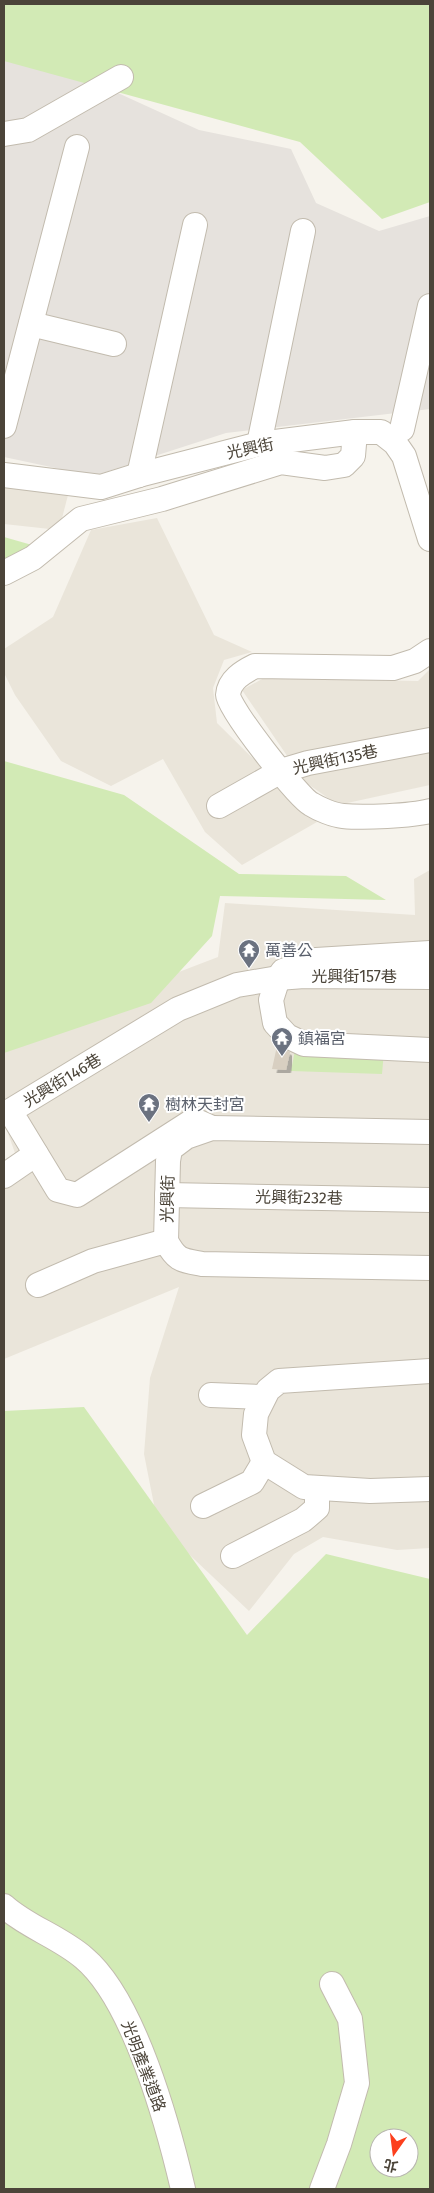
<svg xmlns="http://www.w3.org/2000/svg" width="434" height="2193" font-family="'Fira Sans','Noto Sans TC',sans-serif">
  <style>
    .residential { fill: #eae5da }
    .industrial { fill: #e6e2dd }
    .green { fill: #d2eab5; fill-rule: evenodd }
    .building { fill: #d8cfc1; filter: url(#shadow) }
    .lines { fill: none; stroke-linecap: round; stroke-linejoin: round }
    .minor-casing { stroke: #c2bbae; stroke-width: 26 }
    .minor { stroke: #fff; stroke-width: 24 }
    .labels { text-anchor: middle; stroke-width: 4; stroke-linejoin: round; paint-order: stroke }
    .street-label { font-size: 16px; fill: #4b4439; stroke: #fff }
    .worship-label { font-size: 16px; fill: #5b616d; stroke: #fff; text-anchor: start }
  </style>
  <defs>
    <filter id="shadow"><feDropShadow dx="4.5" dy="4.5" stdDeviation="0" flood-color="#0004"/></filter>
  </defs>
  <rect width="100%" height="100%" fill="#f6f3ec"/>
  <g class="residential">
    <path d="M4,484L68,495L59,530L4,524Z"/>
    <path d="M157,518L214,635L252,652L224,660L213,688L217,723L317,822L242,865L205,832L163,759L111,786L61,761L15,695L4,673V649L53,617L91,530Z"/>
    <path d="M430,669V785L338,805L305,782L242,690L264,678L418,681Z"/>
    <path d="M430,870V1548L397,1550L323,1537L294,1554L249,1611L158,1525L144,1454L150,1378L179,1287L4,1359V1170L15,1153L4,1122V1039L218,957L225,903L415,915L414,879Z"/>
  </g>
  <path class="industrial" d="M4,41L199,130L291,149L316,203L379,231L430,216V409L226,433L93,476L4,457Z"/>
  <g class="green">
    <path d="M4,4H430V202L382,219L300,142L4,61Z"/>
    <path d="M4,537L32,545L4,563Z"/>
    <path d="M4,761L124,795L239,874L346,876L386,900L220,896L212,936L151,1003L4,1053Z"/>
    <path d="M295,1050L384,1051L382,1074L291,1071Z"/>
    <path d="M84,1407L247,1635L326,1554L430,1579V2189H4V1411ZM379,2138H409V2168H379Z"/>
  </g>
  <path class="building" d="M277,1046L290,1052L286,1070L272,1069Z"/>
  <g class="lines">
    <g class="minor-casing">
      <g id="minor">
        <path d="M4,134L28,130L121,77"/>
        <path d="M31,324L114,344"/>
        <path d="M4,426L77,147"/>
        <path d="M402,429L430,306"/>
        <path d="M259,444L303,231"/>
        <path d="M4,475L101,487L139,475L259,444L355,432H381L395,443L404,456L430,539"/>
        <path d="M139,475L195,225"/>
        <path d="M4,573L33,558L81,519L162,499L281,462L325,468L344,465L353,456L355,432"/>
        <path d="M430,651L415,661L393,668L255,666C243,672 229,680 228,695C228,708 298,797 311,804C319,809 333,815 343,816C363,818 411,816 430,811"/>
        <path d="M219,806L281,771L308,763L430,740"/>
        <path d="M430,953L316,960L283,971L278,978L271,1000L275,1023L287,1036L304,1044L430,1050"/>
        <path d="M212,1128L194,1120L77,1195L58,1190L10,1111L178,1009L237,985L278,978L304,976L430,977"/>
        <path d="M430,1132L212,1128L186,1137L170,1149L168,1161L166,1241C177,1261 181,1260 202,1264L430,1268"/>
        <path d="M4,1176L36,1154"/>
        <path d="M167,1195L430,1200"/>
        <path d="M38,1285L93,1261L166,1241"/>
        <path d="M430,1371L279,1381L268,1390L256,1414L254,1435L264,1462L304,1487L370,1491L430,1489"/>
        <path d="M211,1395L263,1397"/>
        <path d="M203,1506L252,1482L264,1462"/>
        <path d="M233,1556L303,1520L317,1508V1488"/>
        <path d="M4,1906C27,1927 60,1937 84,1958C134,2000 168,2125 183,2189"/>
        <path d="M322,2189L339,2144L357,2083L350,2019L332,1984"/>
      </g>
    </g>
    <use href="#minor" class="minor"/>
  </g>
  <defs>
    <g id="temple-pin" transform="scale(1.125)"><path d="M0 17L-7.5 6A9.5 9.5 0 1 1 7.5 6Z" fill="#6b7280" stroke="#fff"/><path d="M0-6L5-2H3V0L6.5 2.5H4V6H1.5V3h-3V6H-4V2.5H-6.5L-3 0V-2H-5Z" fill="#fff"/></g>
  </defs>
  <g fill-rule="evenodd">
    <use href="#temple-pin" x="249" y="950"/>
    <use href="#temple-pin" x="282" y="1038"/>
    <use href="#temple-pin" x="149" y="1104"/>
  </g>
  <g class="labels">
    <g class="street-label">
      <text transform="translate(250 448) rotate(-12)" y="6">光興街</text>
      <text transform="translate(335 759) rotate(-12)" y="6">光興街135巷</text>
      <text x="354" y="982">光興街157巷</text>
      <text transform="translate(62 1080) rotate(-31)" y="6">光興街146巷</text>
      <text transform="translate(299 1197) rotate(1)" y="6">光興街232巷</text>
      <text transform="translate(167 1199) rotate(-89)" y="6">光興街</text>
      <text transform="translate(144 2066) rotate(69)" y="6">光明產業道路</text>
    </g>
    <g class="worship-label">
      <text x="265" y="956">萬善公</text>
      <text x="298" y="1044">鎮福宮</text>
      <text x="165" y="1110">樹林天封宮</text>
    </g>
  </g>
  <rect width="434" height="2193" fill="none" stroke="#4b4439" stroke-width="10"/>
  <g transform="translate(394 2153) rotate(194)"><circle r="24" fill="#ffffff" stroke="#b7b4b0"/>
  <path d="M0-4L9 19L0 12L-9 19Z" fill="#fc3f1d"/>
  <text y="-8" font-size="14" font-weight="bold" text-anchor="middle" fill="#4b4439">北</text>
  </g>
</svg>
